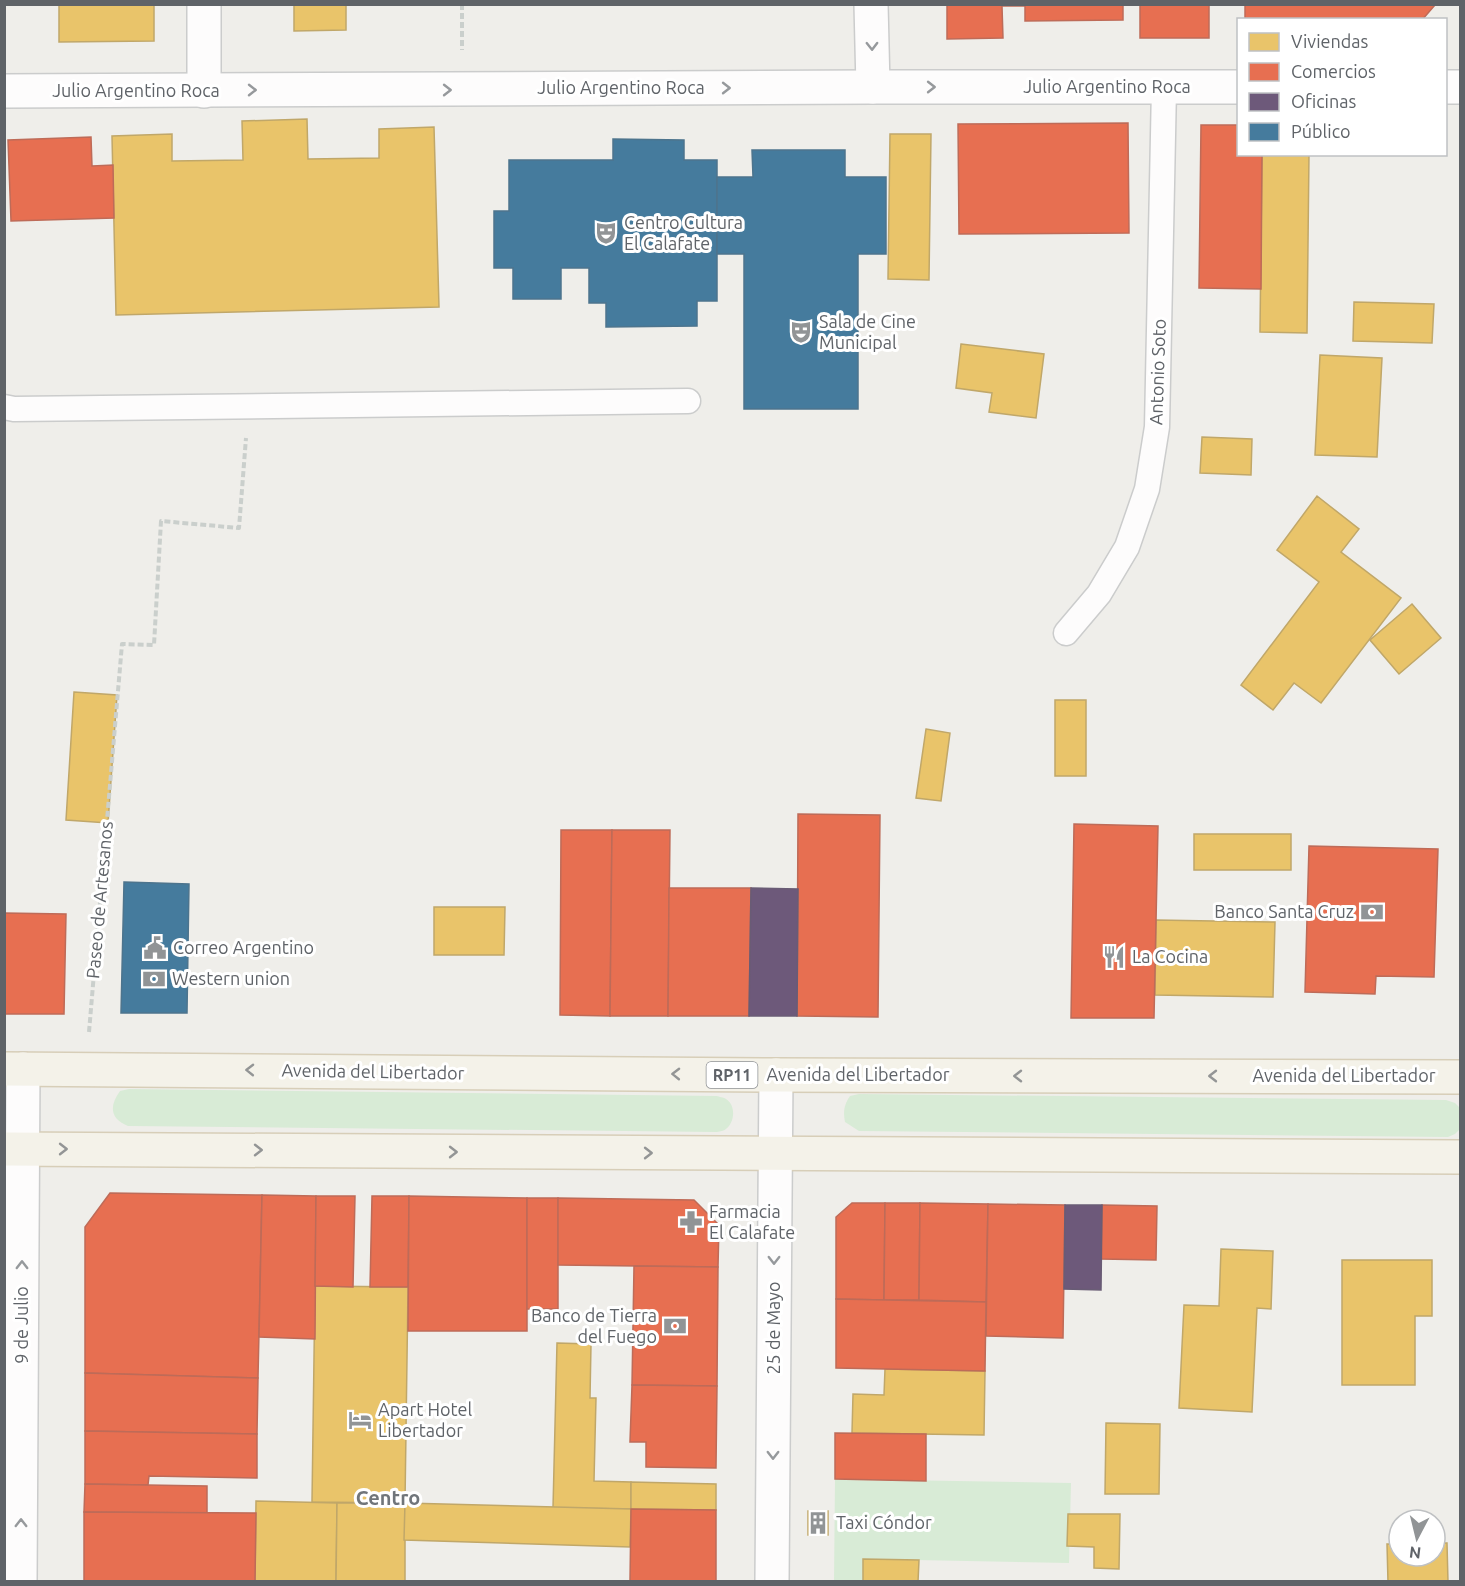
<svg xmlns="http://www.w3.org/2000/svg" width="1465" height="1586" font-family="Ubuntu,sans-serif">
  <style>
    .green { fill: #d8ebd6 }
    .homes { fill: #e9c46a; stroke: #c0a769; stroke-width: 1.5 }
    .shops { fill: #e76f51; stroke: #be6b58; stroke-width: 1.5 }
    .offices { fill: #6d597a; stroke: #695c75; stroke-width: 1.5 }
    .public { fill: #457b9d; stroke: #4d748d; stroke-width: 1.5 }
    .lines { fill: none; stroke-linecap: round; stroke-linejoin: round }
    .service-casing { stroke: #cbcccc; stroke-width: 27 }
    .minor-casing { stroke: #cbcccc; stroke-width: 36 }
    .primary-casing { stroke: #d7ceb8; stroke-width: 36 }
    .path { stroke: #cacfcc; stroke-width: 4; stroke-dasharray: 6 3; stroke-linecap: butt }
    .service { stroke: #fdfcfc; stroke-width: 24 }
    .minor { stroke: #fdfcfc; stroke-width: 33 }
    .primary { stroke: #f4f2e9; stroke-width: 33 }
    .oneway { stroke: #96999c }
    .oneway2 { stroke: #939595 }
    .labels { text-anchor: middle; stroke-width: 6; stroke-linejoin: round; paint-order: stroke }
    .shield { fill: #fff; stroke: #8f9295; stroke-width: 1.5 }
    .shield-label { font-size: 16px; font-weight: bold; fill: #5f6368 }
    .street-label { font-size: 18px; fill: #5f6368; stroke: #fff }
    .poi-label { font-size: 18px; fill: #5f6368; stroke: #fff; text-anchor: start }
    .neighbourhood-label { font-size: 20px; font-weight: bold; fill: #70757a; stroke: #fff }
  </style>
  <rect width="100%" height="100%" fill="#efeeea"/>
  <g class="green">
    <path d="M129,1089L716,1096C717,1096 725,1098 726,1099C736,1105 735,1122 726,1129C724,1131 720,1131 717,1132L128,1126C110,1119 109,1106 120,1091Z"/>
    <path d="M859,1094L1446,1100L1455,1103L1460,1108V1129L1455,1134L1448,1137L859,1131L845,1122C843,1111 844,1105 850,1096Z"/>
    <path d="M835,1479L1071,1483L1069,1563L864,1559L863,1581L834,1582Z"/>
  </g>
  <g class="homes">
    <path d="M59,4H154V41L59,42Z"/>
    <path d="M294,4H346V30L294,31Z"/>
    <path d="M307,119L308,159L379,158V129L434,127L439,307L116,315L112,136L172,134V161L243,160L242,121Z"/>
    <path d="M890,134H931L929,280L888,279Z"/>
    <path d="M1262,154H1309L1307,333L1260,332Z"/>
    <path d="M1354,302L1434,304L1432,343L1353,341Z"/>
    <path d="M961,344L1044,354L1036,418L989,412L992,393L956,388Z"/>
    <path d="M1320,355L1382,358L1377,457L1315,455Z"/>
    <path d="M1202,437L1252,439L1251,475L1200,473Z"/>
    <path d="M1317,496L1359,529L1341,552L1401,598L1321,703L1294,683L1273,710L1241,685L1319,582L1277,550Z"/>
    <path d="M1412,604L1441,638L1399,674L1370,640Z"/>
    <path d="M74,692L117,695L108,823L66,820Z"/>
    <rect x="1055" y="700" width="31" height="76"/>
    <path d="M926,729L950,733L941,801L916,798Z"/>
    <rect x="1194" y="834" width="97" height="36"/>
    <path d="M434,907H505L504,955H434Z"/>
    <path d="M1156,920L1275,922L1273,997L1155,995Z"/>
    <path d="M1221,1249L1273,1251L1271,1309L1257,1308L1252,1412L1179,1408L1184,1305L1219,1306Z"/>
    <path d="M1342,1260H1432V1316H1415V1385H1342Z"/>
    <path d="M315,1286L408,1287L405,1503L312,1502Z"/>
    <path d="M557,1343L591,1344L590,1398H596L594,1481L631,1482V1509L553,1508Z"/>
    <path d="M885,1369L985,1371L984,1435L852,1433L853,1394L884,1395Z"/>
    <path d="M1106,1423L1160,1424L1159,1494H1105Z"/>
    <path d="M631,1482L716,1484V1510L631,1509Z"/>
    <path d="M256,1501L337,1503L336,1582H255Z"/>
    <path d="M337,1503H405V1582H336Z"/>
    <path d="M405,1503L631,1509L630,1547L404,1540Z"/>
    <rect x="808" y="1511" width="20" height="24"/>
    <path d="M1068,1514H1120L1119,1569L1094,1568V1547L1067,1546Z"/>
    <path d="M1435,1543H1447L1448,1582H1388L1387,1544H1399V1556H1435Z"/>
    <path d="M863,1559L919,1560L918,1582H863Z"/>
  </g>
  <g class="shops">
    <path d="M947,4H1025V6H1002L1003,38L947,39Z"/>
    <path d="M1025,4H1123V20L1025,21Z"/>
    <rect x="1140" y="4" width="69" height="34"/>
    <path d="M1245,4H1435V5L1422,20H1245Z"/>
    <path d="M1128,123L1129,233L959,234L958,124Z"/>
    <path d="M1201,125H1238V154H1262L1261,289L1199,288Z"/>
    <path d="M91,137L92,166L113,165L114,218L11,221L8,140Z"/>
    <path d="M798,814L880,815L878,1017L797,1016Z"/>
    <path d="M1074,824L1158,826L1154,1018H1071Z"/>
    <path d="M561,830H612L610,1016L560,1015Z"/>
    <path d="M612,830H670L668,1016H610Z"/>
    <path d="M1309,846L1438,849L1434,977L1376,976L1375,994L1305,992Z"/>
    <path d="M669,888H751L749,1016H668Z"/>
    <path d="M4,913L66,914L64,1014H4Z"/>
    <path d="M110,1193L262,1195L258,1378L85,1373V1227Z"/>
    <path d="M262,1195L316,1196L315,1339L259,1337Z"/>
    <path d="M316,1196H355L353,1287L315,1286Z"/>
    <path d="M372,1196H409L408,1287H370Z"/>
    <path d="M409,1196L527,1198V1331H408Z"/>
    <rect x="527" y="1198" width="31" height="111"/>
    <path d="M558,1198L694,1200L719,1225L718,1267L558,1265Z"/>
    <path d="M852,1203H885L884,1300L836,1299V1217Z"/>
    <path d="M885,1203H920L919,1300H884Z"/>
    <path d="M920,1203L988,1204L986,1302L919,1300Z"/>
    <path d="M988,1204L1065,1205L1063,1338L986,1336Z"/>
    <path d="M1102,1205L1157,1206L1156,1260L1101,1259Z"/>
    <path d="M634,1266L718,1267L717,1386L632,1385Z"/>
    <path d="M836,1299L986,1302L985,1371L836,1368Z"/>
    <path d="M85,1373L258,1378L257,1434L85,1431Z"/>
    <path d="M632,1385L717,1386L716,1468L646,1467V1442H630Z"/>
    <path d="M85,1431L257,1434V1478L149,1476L148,1485L85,1484Z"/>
    <path d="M835,1433L926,1434V1481L835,1479Z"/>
    <path d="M85,1484L207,1486V1513L84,1512Z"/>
    <path d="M631,1509L716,1510V1582H630Z"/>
    <path d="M84,1512L256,1513L255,1582H84Z"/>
  </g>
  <g class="offices">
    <path d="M751,888L798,889L797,1016H749Z"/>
    <path d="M1065,1205H1102L1101,1290L1064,1289Z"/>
  </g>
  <g class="public">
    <path d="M613,139L684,140V160H717V301H697V326L606,327V303H589V268H561V299H513V268H494V211H509V160H613Z"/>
    <path d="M752,150H845V177H886V254H858V409H744V254H717V177H753Z"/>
    <path d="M124,882L189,884L187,1013H121Z"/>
  </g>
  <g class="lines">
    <g class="service-casing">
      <g id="service">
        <path d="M4,407L14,409L688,401"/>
        <path d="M1066,633L1099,594L1127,547L1147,489L1157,427L1164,87"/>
      </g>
    </g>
    <g class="minor-casing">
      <g id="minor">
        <path d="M871,4L873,87"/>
        <path d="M1446,87H1460"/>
        <path d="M4,91L873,87H1238"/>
        <path d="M204,91V4"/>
        <path d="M20,1582L23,1069"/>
        <path d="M772,1582L776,1075"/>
      </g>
    </g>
    <g class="primary-casing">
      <g id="primary">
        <path d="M4,1069L776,1075L1460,1077"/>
        <path d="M4,1149L1460,1157"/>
      </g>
    </g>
    <g class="path">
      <path d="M462,4V50"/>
      <path d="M89,1032L122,644L154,645L161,521L239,528L246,438"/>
    </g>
    <use href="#service" class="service"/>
    <use href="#minor" class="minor"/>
    <use href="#primary" class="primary"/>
  </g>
  <defs><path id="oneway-chevron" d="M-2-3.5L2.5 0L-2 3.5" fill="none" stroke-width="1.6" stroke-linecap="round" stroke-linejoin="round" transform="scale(1.5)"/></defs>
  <g class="oneway">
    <use href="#oneway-chevron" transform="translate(872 46) rotate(89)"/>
    <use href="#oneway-chevron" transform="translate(931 87)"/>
    <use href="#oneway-chevron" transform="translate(726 88)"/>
    <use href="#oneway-chevron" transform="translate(252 90)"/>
    <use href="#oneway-chevron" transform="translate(447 90)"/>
    <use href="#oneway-chevron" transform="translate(774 1260) rotate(90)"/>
    <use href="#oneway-chevron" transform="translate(22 1265) rotate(-90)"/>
    <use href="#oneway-chevron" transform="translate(773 1455) rotate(90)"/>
    <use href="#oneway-chevron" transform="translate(21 1523) rotate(-90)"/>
  </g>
  <g class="oneway2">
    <use href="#oneway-chevron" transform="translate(250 1070) rotate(-179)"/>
    <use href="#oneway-chevron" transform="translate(676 1074) rotate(-179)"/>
    <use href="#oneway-chevron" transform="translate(1018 1076) rotate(-180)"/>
    <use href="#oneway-chevron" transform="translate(1213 1076) rotate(-180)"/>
    <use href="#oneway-chevron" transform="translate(63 1149)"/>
    <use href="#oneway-chevron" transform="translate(258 1150)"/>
    <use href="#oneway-chevron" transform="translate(453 1152)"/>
    <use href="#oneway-chevron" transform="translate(648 1153)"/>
  </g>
  <defs>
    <g id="theatre-bare" transform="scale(1.8)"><path d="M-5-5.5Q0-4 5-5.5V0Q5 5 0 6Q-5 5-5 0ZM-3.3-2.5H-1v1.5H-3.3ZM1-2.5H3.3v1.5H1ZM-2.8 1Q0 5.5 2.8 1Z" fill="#919496" stroke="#fff" stroke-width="2.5" paint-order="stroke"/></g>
    <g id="bank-bare" transform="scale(1.8)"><path d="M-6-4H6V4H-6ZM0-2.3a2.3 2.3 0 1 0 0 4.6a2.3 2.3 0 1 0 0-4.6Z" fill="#919496" stroke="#fff" stroke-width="2.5" paint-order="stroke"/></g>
    <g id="civic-bare" transform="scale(1.8)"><path d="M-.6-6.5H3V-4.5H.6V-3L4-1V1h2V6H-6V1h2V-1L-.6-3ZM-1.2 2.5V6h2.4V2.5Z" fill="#919496" stroke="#fff" stroke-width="2.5" paint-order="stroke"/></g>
    <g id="restaurant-bare" transform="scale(1.8)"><path d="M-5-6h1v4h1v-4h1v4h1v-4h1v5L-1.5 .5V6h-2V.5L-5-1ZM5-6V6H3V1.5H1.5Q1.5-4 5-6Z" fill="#919496" stroke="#fff" stroke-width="2.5" paint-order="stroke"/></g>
    <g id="pharmacy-bare" transform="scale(1.8)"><path d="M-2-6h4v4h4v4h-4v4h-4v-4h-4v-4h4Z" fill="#919496" stroke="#fff" stroke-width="2.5" paint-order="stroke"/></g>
    <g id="hotel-bare" transform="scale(1.8)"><path d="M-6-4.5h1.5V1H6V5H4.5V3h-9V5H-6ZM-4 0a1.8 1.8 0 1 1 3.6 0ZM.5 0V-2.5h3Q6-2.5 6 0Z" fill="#919496" stroke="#fff" stroke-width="2.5" paint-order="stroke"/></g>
    <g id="building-bare" transform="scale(1.8)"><path d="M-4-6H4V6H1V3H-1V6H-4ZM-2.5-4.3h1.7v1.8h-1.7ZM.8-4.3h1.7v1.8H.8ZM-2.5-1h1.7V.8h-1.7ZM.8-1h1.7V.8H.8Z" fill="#919496" stroke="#fff" stroke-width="2.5" paint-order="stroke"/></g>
  </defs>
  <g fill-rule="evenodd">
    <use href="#theatre-bare" x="606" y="233"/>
    <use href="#theatre-bare" x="801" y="332"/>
    <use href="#bank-bare" x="1372" y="912"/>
    <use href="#civic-bare" x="155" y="948"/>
    <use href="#restaurant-bare" x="1114" y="957"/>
    <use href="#bank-bare" x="154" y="979"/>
    <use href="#pharmacy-bare" x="691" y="1222"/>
    <use href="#bank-bare" x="675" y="1326"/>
    <use href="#hotel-bare" x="360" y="1420"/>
    <use href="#building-bare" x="818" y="1523"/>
  </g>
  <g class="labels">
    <rect class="shield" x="706.5" y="1062" width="51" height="26" rx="4.5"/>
    <g class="shield-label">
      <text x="732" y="1081">RP11</text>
    </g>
    <g class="street-label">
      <text x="1107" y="93">Julio Argentino Roca</text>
      <text x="621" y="94">Julio Argentino Roca</text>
      <text x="136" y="97">Julio Argentino Roca</text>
      <text transform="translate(1158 372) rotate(-88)" y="6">Antonio Soto</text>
      <text transform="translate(100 900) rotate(-85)" y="6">Paseo de Artesanos</text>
      <text transform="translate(373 1072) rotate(1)" y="6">Avenida del Libertador</text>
      <text x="858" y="1081">Avenida del Libertador</text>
      <text x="1344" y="1082">Avenida del Libertador</text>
      <text transform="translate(22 1325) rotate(-90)" y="6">9 de Julio</text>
      <text transform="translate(774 1328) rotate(-90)" y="6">25 de Mayo</text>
    </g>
    <g class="poi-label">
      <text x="624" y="229">Centro Cultura<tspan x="624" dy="21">El Calafate</tspan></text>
      <text x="819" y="328">Sala de Cine<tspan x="819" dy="21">Municipal</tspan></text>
      <text x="1354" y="918" text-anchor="end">Banco Santa Cruz</text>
      <text x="173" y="954">Correo Argentino</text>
      <text x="1132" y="963">La Cocina</text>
      <text x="172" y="985">Western union</text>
      <text x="709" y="1218">Farmacia<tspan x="709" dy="21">El Calafate</tspan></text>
      <text x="657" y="1322" text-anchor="end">Banco de Tierra<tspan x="657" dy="21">del Fuego</tspan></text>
      <text x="378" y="1416">Apart Hotel<tspan x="378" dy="21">Libertador</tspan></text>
      <text x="836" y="1529">Taxi Cóndor</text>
    </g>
    <g class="neighbourhood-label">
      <text x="388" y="1505">Centro</text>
    </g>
  </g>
  <rect width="1465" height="1586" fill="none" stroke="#5f6368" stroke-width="12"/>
  <rect x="1237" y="18" width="210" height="138" fill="#ffffff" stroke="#bfc1c3" stroke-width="1.5"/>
  <rect x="1249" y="33" width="30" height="18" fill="#e9c46a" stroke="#bfc1c3" stroke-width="1.5"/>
  <text x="1291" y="48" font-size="18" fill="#5f6368">Viviendas</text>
  <rect x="1249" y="63" width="30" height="18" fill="#e76f51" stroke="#bfc1c3" stroke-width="1.5"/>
  <text x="1291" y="78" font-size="18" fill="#5f6368">Comercios</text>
  <rect x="1249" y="93" width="30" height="18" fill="#6d597a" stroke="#bfc1c3" stroke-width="1.5"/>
  <text x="1291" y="108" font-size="18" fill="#5f6368">Oficinas</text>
  <rect x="1249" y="123" width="30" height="18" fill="#457b9d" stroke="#bfc1c3" stroke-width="1.5"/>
  <text x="1291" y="138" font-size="18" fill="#5f6368">Público</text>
  <g transform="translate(1417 1538) rotate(187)"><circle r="28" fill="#ffffff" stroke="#bfc1c3" stroke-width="1.5"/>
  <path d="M0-4.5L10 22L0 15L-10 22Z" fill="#919496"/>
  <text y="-9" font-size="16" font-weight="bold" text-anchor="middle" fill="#5f6368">N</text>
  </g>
</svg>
